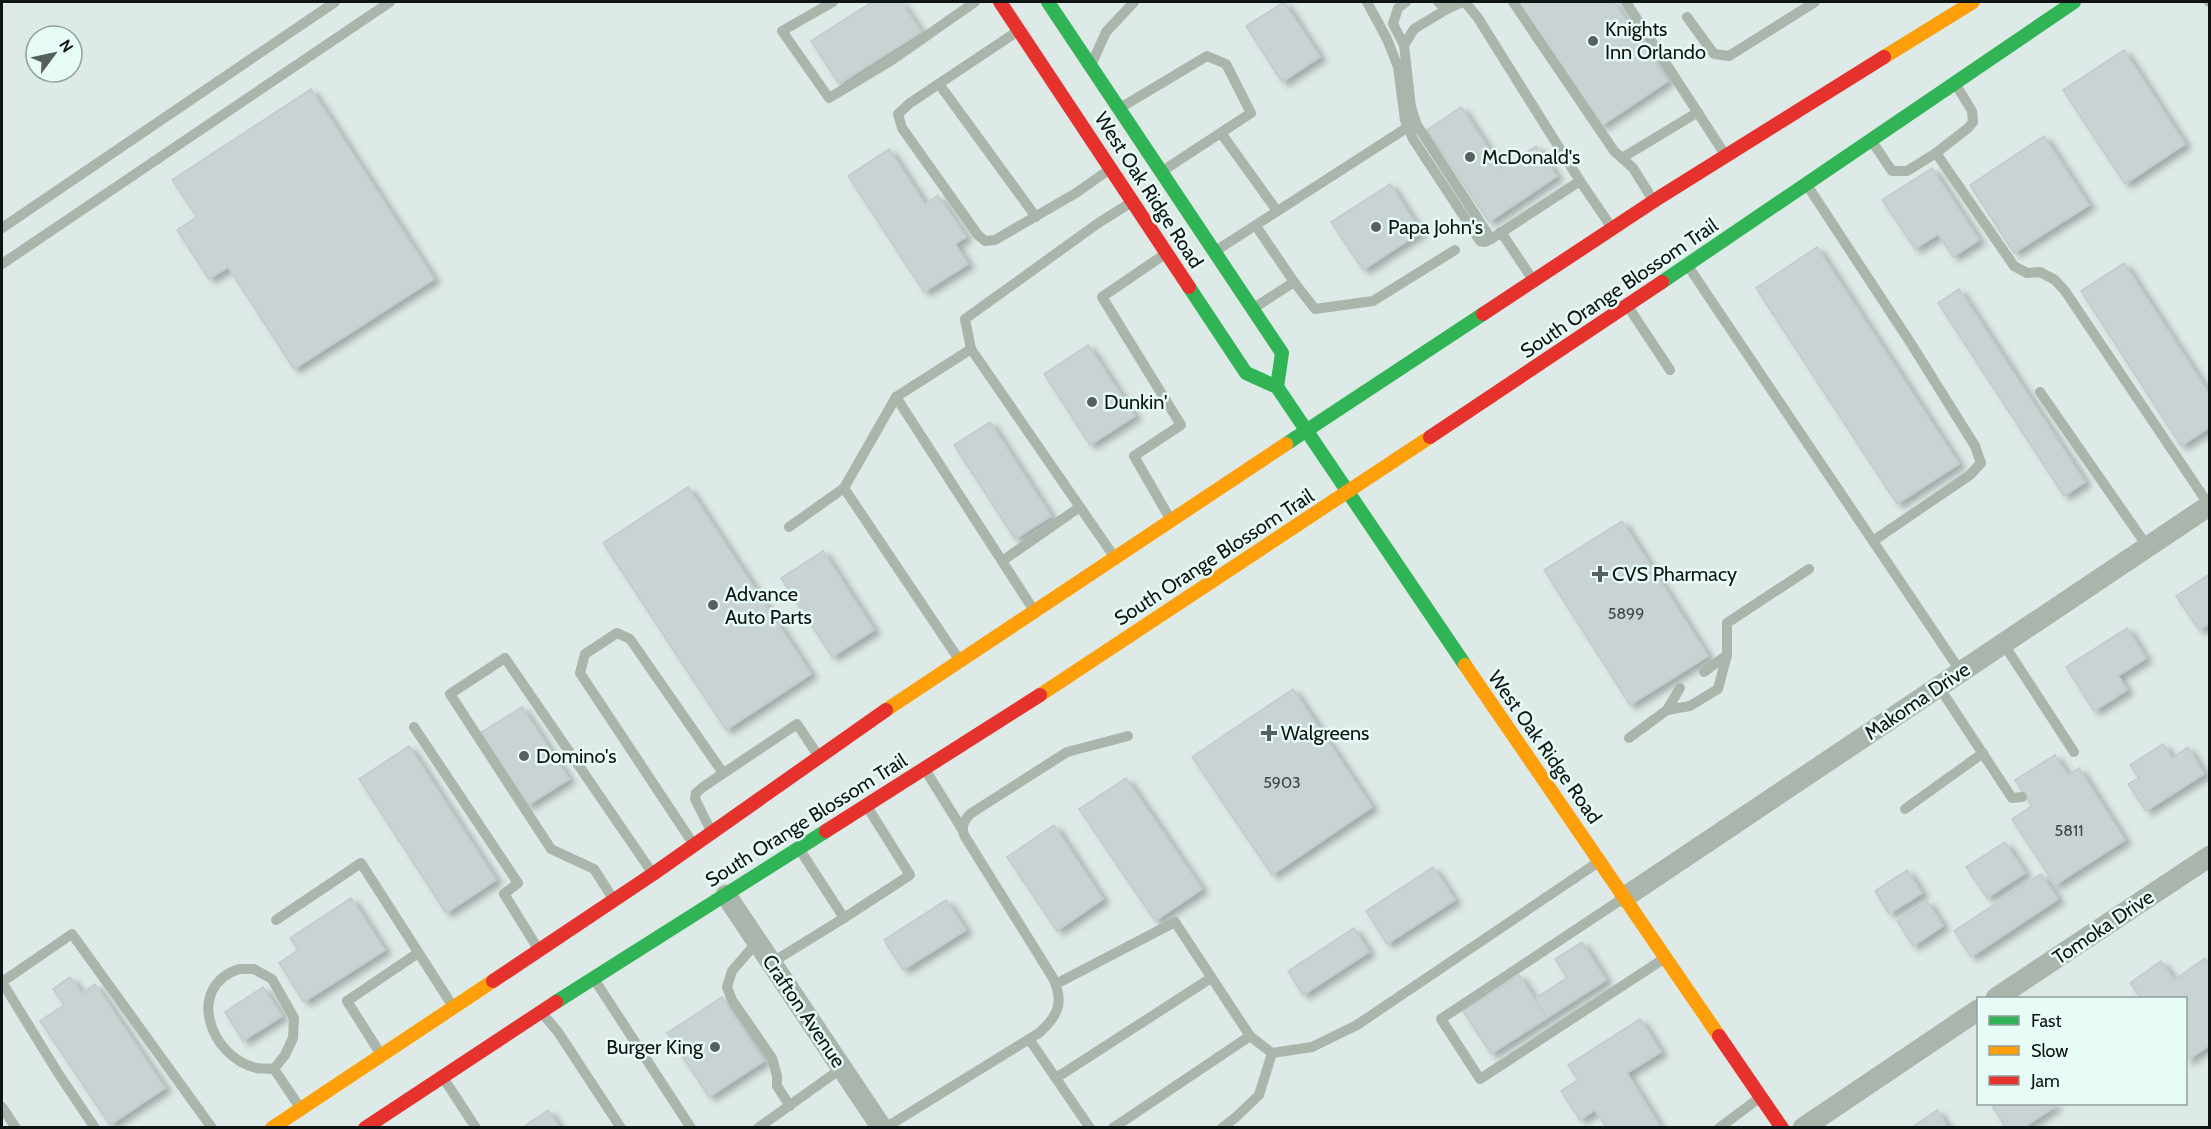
<svg xmlns="http://www.w3.org/2000/svg" width="2211" height="1129" font-family="Cabin,sans-serif">
  <style>
    .building { fill: #cad3d3; stroke: #c2cbcb; stroke-width: 1.5; filter: url(#shadow) }
    .lines { fill: none; stroke-linecap: round; stroke-linejoin: round }
    .lane { stroke: #aab5ac; stroke-width: 10 }
    .street { stroke: #aab5ac; stroke-width: 21 }
    .fast { stroke: #30b455; stroke-width: 14 }
    .slow { stroke: #ff9f0a; stroke-width: 14 }
    .jam { stroke: #e5322d; stroke-width: 14 }
    .poi-dot { fill: #57605e; stroke: #e7fcf7; stroke-width: 2 }
    .labels { text-anchor: middle; stroke-width: 5; stroke-linejoin: round; paint-order: stroke }
    .number-label { font-size: 16px; fill: #3f4646 }
    .poi-label { font-size: 20px; fill: #0e1514; stroke: #e7fcf7; text-anchor: start }
    .street-label { font-size: 20px; fill: #0e1514; stroke: #e7fcf7 }
  </style>
  <defs>
    <filter id="shadow"><feDropShadow dx="6" dy="4" stdDeviation="3" flood-color="#0004"/></filter>
  </defs>
  <rect width="100%" height="100%" fill="#deeae7"/>
  <g class="building">
    <path d="M872,2H901L921,32L839,84L811,41Z"/>
    <path d="M1284,2L1320,57L1282,82L1246,26Z"/>
    <path d="M1517,2H1614L1668,81L1601,126Z"/>
    <path d="M2124,50L2185,144L2125,184L2063,90Z"/>
    <path d="M311,89L434,279L294,369L228,267L209,279L177,230L197,217L172,180Z"/>
    <path d="M1461,107L1502,169L1536,146L1557,176L1489,222L1427,130Z"/>
    <path d="M2044,136L2089,205L2014,253L1970,185Z"/>
    <path d="M889,149L925,204L938,195L966,237L955,244L968,264L924,292L848,176Z"/>
    <path d="M1932,168L1979,240L1953,257L1938,234L1915,249L1882,200Z"/>
    <path d="M1390,184L1421,232L1363,270L1331,222Z"/>
    <path d="M1817,247L1959,464L1897,504L1756,288Z"/>
    <path d="M2124,263L2210,395V427L2181,446L2081,291Z"/>
    <path d="M1959,289L2085,482L2064,496L1938,303Z"/>
    <path d="M1088,345L1135,416L1090,445L1044,374Z"/>
    <path d="M990,422L1051,516L1015,539L954,445Z"/>
    <path d="M688,487L811,674L726,730L603,543Z"/>
    <path d="M1622,521L1708,656L1630,705L1544,570Z"/>
    <path d="M823,551L874,630L832,657L781,578Z"/>
    <path d="M2210,574V623L2199,630L2176,596Z"/>
    <path d="M2127,628L2146,658L2118,676L2127,690L2094,711L2066,667Z"/>
    <path d="M1293,689L1372,807L1272,875L1192,757Z"/>
    <path d="M522,707L569,779L527,806L480,733Z"/>
    <path d="M2163,744L2172,758L2188,747L2204,774L2146,811L2128,784L2139,778L2130,765Z"/>
    <path d="M409,746L496,880L446,913L359,779Z"/>
    <path d="M2055,755L2068,775L2079,768L2125,840L2055,885L2012,819L2032,806L2015,780Z"/>
    <path d="M1126,778L1202,889L1155,921L1079,809Z"/>
    <path d="M1054,825L1103,899L1057,931L1007,857Z"/>
    <path d="M2005,842L2025,873L1987,898L1966,867Z"/>
    <path d="M1433,867L1455,900L1387,944L1366,911Z"/>
    <path d="M1907,870L1922,893L1889,914L1875,891Z"/>
    <path d="M2041,874L2058,899L1971,957L1954,931Z"/>
    <path d="M351,898L385,950L304,1002L279,963L298,950L290,938Z"/>
    <path d="M946,900L966,930L903,970L884,940Z"/>
    <path d="M1927,901L1943,926L1913,946L1897,921Z"/>
    <path d="M1354,928L1369,952L1303,995L1288,971Z"/>
    <path d="M1582,942L1606,980L1547,1018L1534,999L1567,978L1555,959Z"/>
    <path d="M2205,958L2210,965V1045L2186,1061V998H2141L2130,983L2161,961L2174,980Z"/>
    <path d="M1519,975L1547,1018L1491,1054L1463,1011Z"/>
    <path d="M70,977L82,993L95,984L165,1088L110,1125L40,1021L64,1005L53,989Z"/>
    <path d="M263,987L282,1016L243,1041L225,1012Z"/>
    <path d="M722,997L764,1061L709,1097L667,1033Z"/>
    <path d="M1640,1019L1661,1052L1627,1073L1661,1128H1607L1595,1110L1580,1120L1561,1091L1578,1080L1568,1065Z"/>
    <path d="M1991,1104H2054L2056,1106L2023,1128H2006Z"/>
    <path d="M548,1110L560,1128H522Z"/>
    <path d="M1937,1110L1948,1128H1911Z"/>
  </g>
  <g class="lines">
    <g class="lane">
      <path d="M833,2L782,31L829,98L892,60L975,2"/>
      <path d="M1367,2L1387,39L1398,67L1405,120L1413,139L1480,241L1485,242L1491,239L1580,181"/>
      <path d="M1438,2L1447,9L1463,2"/>
      <path d="M1465,2L1478,18L1580,181L1610,225"/>
      <path d="M1513,2L1614,151L1633,168L1653,200"/>
      <path d="M1626,2L1724,153"/>
      <path d="M2209,2H2210"/>
      <path d="M1447,9L1414,29L1404,45L1411,107L1417,125L1491,239"/>
      <path d="M1687,17L1714,54L1729,56L1815,2"/>
      <path d="M1018,31L910,103L898,114L902,128L978,235L985,241L995,240L1076,193L1110,169"/>
      <path d="M1404,45L1393,24L1398,8L1406,2"/>
      <path d="M1092,63L1106,32L1134,2"/>
      <path d="M939,84L1036,217"/>
      <path d="M1956,85L1972,111L1973,122L1968,128L1936,153L2014,266L2027,273L2040,272L2055,280L2065,291L2209,505"/>
      <path d="M1120,108L1207,56L1226,64L1251,113L1164,170"/>
      <path d="M1221,133L1277,211"/>
      <path d="M1873,143L1892,171H1907L1936,153"/>
      <path d="M1622,158L1698,112"/>
      <path d="M1809,188L1910,342L1975,446L1981,463L1970,475L1873,541"/>
      <path d="M1256,226L1294,282L1315,309L1373,301L1455,250"/>
      <path d="M2,228L335,2"/>
      <path d="M1501,232L1531,277"/>
      <path d="M1217,250L1408,127"/>
      <path d="M1165,254L1102,297L1181,425L1134,456L1169,517"/>
      <path d="M2,264L390,2"/>
      <path d="M1690,269L1961,672"/>
      <path d="M1254,308L1294,282"/>
      <path d="M1629,308L1670,370"/>
      <path d="M2040,392L2147,546"/>
      <path d="M896,397L1033,609"/>
      <path d="M789,527L844,488"/>
      <path d="M1113,555L971,349L965,319L1097,224L1130,203"/>
      <path d="M1002,561L1080,507"/>
      <path d="M2003,643L2074,752"/>
      <path d="M958,658L844,488L896,397L971,349"/>
      <path d="M1704,672L1727,655"/>
      <path d="M1939,687L2012,798L2022,797"/>
      <path d="M1667,710L1680,688"/>
      <path d="M414,727L518,883L504,894L537,947"/>
      <path d="M1629,738L1667,710L1690,706L1718,689L1727,655V623L1809,569"/>
      <path d="M926,771L962,829"/>
      <path d="M1905,809L1983,753"/>
      <path d="M711,831L695,799L696,793L703,787L797,724L817,754"/>
      <path d="M692,842L580,673L585,654L617,633L630,639L723,773"/>
      <path d="M612,897L594,869L551,849L450,694L505,658L651,871"/>
      <path d="M1622,899L1441,1019L1480,1079L1665,958"/>
      <path d="M844,918L910,875L868,808"/>
      <path d="M276,920L361,863L452,1005"/>
      <path d="M757,942L732,971L727,987L732,1000L772,1058L777,1076V1086L790,1106"/>
      <path d="M771,963L844,918L800,850"/>
      <path d="M239,969H254L272,979L294,1018L293,1038L285,1055L274,1069C268,1068 261,1069 256,1068C210,1057 185,987 239,969Z"/>
      <path d="M596,982L691,1128"/>
      <path d="M1056,984L1175,922L1250,1036L1272,1053L1312,1047L1357,1025L1597,863"/>
      <path d="M543,1014L558,1032L621,1128"/>
      <path d="M1029,1039L1090,1128"/>
      <path d="M380,1053L347,1001L418,953"/>
      <path d="M274,1069L299,1106"/>
      <path d="M1056,1078L1211,978"/>
      <path d="M444,1079L476,1128"/>
      <path d="M2,1107L16,1128"/>
      <path d="M95,1128L58,1073L2,982L72,934L212,1128"/>
      <path d="M758,1128L842,1068"/>
      <path d="M885,1128L1039,1033C1059,1015 1064,1002 1053,978L964,835C961,826 964,821 970,814L1067,752L1128,736"/>
      <path d="M1113,1128L1250,1036"/>
      <path d="M1222,1128L1236,1117L1259,1095L1272,1053"/>
      <path d="M1719,1128L1758,1099"/>
    </g>
    <g class="street">
      <path d="M726,895L882,1128"/>
      <path d="M1625,897L2210,505"/>
      <path d="M1996,998L2210,856"/>
      <path d="M1803,1128L1978,1010"/>
    </g>
    <g class="fast">
      <path d="M1048,2L1282,353L1277,387"/>
      <path d="M1662,282L2074,2"/>
      <path d="M1189,287L1246,373L1277,387L1465,665"/>
      <path d="M1286,444L1483,314"/>
      <path d="M556,1002L826,831"/>
    </g>
    <g class="slow">
      <path d="M1884,57L1973,2"/>
      <path d="M1465,665L1719,1036"/>
      <path d="M1040,695L1430,437"/>
      <path d="M886,710L1286,444"/>
      <path d="M272,1128L493,981"/>
    </g>
    <g class="jam">
      <path d="M1000,2L1189,287"/>
      <path d="M1483,314L1660,197L1884,57"/>
      <path d="M1430,437L1662,282"/>
      <path d="M826,831L1040,695"/>
      <path d="M493,981L653,874L886,710"/>
      <path d="M1719,1036L1782,1128"/>
      <path d="M365,1128L556,1002"/>
    </g>
  </g>
  <g class="poi-dot">
    <circle cx="1593" cy="41" r="6"/>
    <circle cx="1470" cy="157" r="6"/>
    <circle cx="1376" cy="227" r="6"/>
    <circle cx="1092" cy="402" r="6"/>
    <path d="M1597 565h6v6h6v6h-6v6h-6v-6h-6v-6h6z"/>
    <circle cx="713" cy="605" r="6"/>
    <path d="M1266 724h6v6h6v6h-6v6h-6v-6h-6v-6h6z"/>
    <circle cx="524" cy="756" r="6"/>
    <circle cx="715" cy="1047" r="6"/>
  </g>
  <g class="labels">
    <g class="number-label">
      <text x="1626" y="619">5899</text>
      <text x="1282" y="788">5903</text>
      <text x="2069" y="836">5811</text>
    </g>
    <g class="poi-label">
      <text x="1605" y="36">Knights<tspan x="1605" dy="23">Inn Orlando</tspan></text>
      <text x="1482" y="164">McDonald's</text>
      <text x="1388" y="234">Papa John's</text>
      <text x="1104" y="409">Dunkin'</text>
      <text x="1612" y="581">CVS Pharmacy</text>
      <text x="725" y="601">Advance<tspan x="725" dy="23">Auto Parts</tspan></text>
      <text x="1281" y="740">Walgreens</text>
      <text x="536" y="763">Domino's</text>
      <text x="703" y="1054" text-anchor="end">Burger King</text>
    </g>
    <g class="street-label">
      <text transform="translate(1149 190) rotate(57)" y="7">West Oak Ridge Road</text>
      <text transform="translate(1619 288) rotate(-34)" y="7">South Orange Blossom Trail</text>
      <text transform="translate(1214 557) rotate(-33)" y="7">South Orange Blossom Trail</text>
      <text transform="translate(1917 701) rotate(-34)" y="7">Makoma Drive</text>
      <text transform="translate(1545 747) rotate(55)" y="7">West Oak Ridge Road</text>
      <text transform="translate(806 820) rotate(-32)" y="7">South Orange Blossom Trail</text>
      <text transform="translate(2103 927) rotate(-34)" y="7">Tomoka Drive</text>
      <text transform="translate(804 1011) rotate(56)" y="7">Crafton Avenue</text>
    </g>
  </g>
  <rect width="2211" height="1129" fill="none" stroke="#0e1514" stroke-width="6"/>
  <rect x="1977" y="997" width="210" height="108" fill="#e7fcf7" stroke="#90a09c" stroke-width="1.5"/>
  <rect x="1989" y="1016" width="30" height="9" fill="#30b455" stroke="#90a09c" stroke-width="1.5"/>
  <text x="2031" y="1027" font-size="18" fill="#0e1514">Fast</text>
  <rect x="1989" y="1046" width="30" height="9" fill="#ff9f0a" stroke="#90a09c" stroke-width="1.5"/>
  <text x="2031" y="1057" font-size="18" fill="#0e1514">Slow</text>
  <rect x="1989" y="1076" width="30" height="9" fill="#e5322d" stroke="#90a09c" stroke-width="1.5"/>
  <text x="2031" y="1087" font-size="18" fill="#0e1514">Jam</text>
  <g transform="translate(54 54) rotate(57)"><circle r="28" fill="#e7fcf7" stroke="#90a09c" stroke-width="1.5"/>
  <path d="M0-4.5L10 22L0 15L-10 22Z" fill="#57605e"/>
  <text y="-9" font-size="16" font-weight="bold" text-anchor="middle" fill="#0e1514">N</text>
  </g>
</svg>
